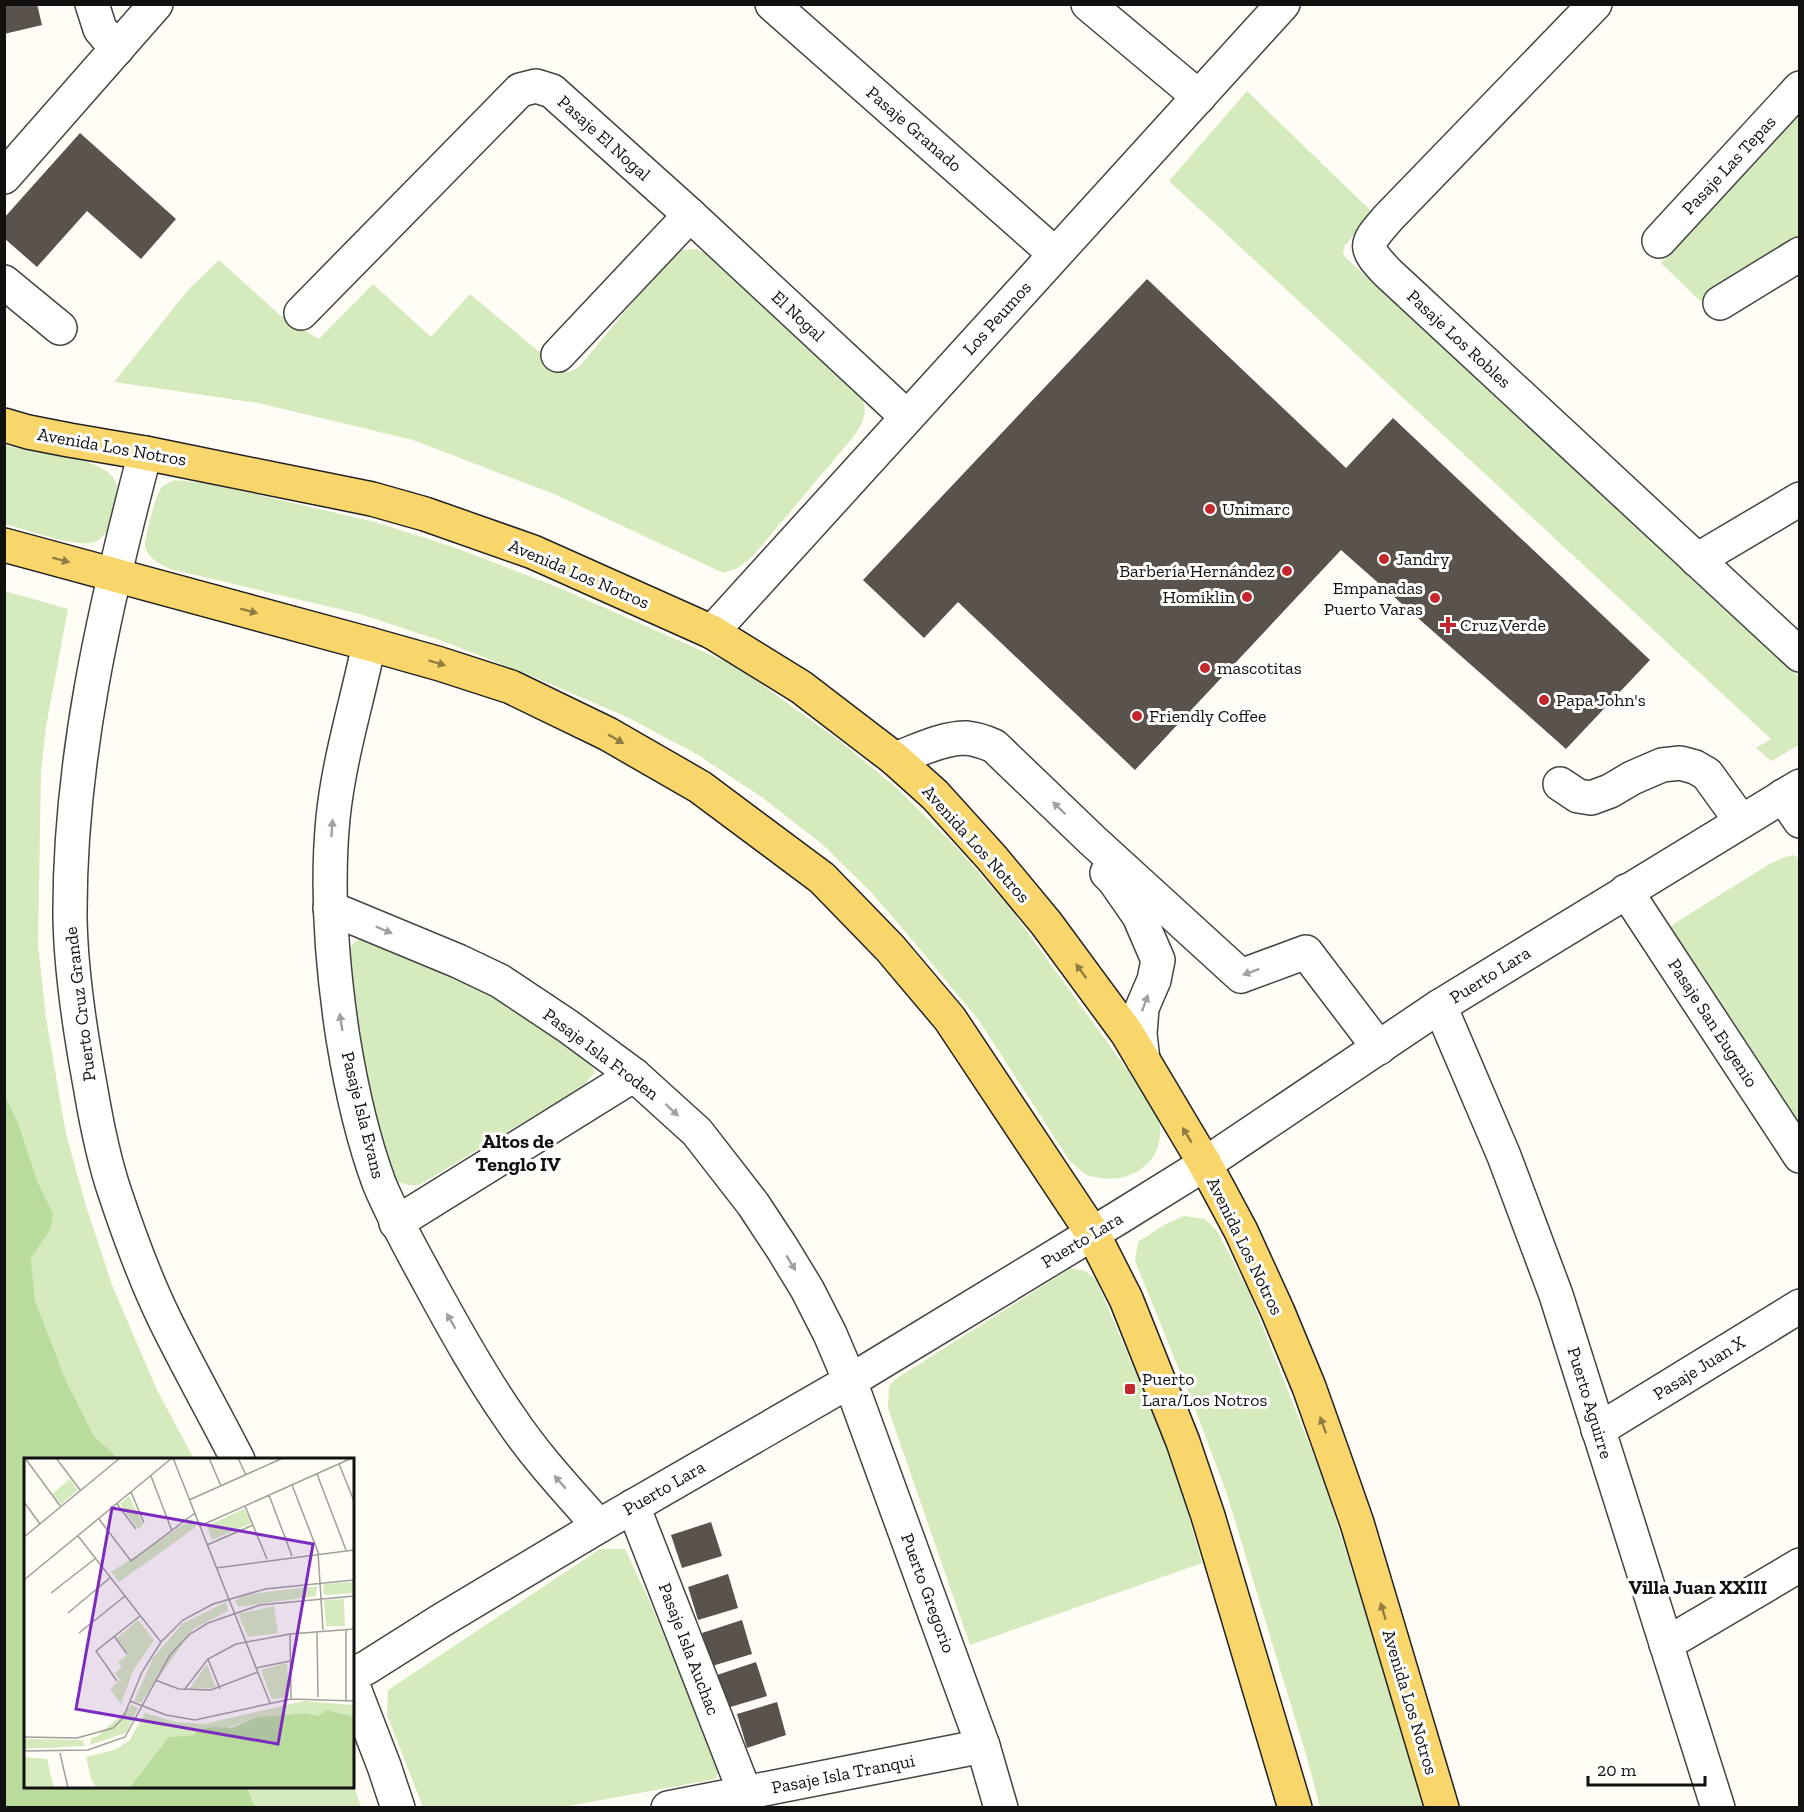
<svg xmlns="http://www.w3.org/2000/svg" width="1804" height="1812" font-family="'Zilla Slab',serif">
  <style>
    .green { fill: #d5ebbd }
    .forest { fill: #b9dc9c }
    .building { fill: #5a524d }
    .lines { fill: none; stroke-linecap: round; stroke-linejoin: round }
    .minor-casing { stroke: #444; stroke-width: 36 }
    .major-casing { stroke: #222; stroke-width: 36 }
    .minor { stroke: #fff; stroke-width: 33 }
    .major { stroke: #f9d66b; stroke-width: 33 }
    .oneway { fill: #917d42 }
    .oneway2 { fill: #a0a0a0 }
    .poi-dot { fill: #c4262e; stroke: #fff; stroke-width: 2 }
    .labels { text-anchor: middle; stroke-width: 6; stroke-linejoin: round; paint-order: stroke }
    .street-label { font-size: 18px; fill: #111; stroke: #fff }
    .poi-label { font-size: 18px; fill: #111; stroke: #fff; text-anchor: start }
    .neighbourhood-label { font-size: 20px; font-weight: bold; fill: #111; stroke: #fff }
    .inset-road { fill: none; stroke: #a09f9a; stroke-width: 1.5 }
    .view { fill: #7b2cbf; fill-opacity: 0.15; stroke: #7b2cbf; stroke-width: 3 }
    .inset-edge { fill: none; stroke: #111; stroke-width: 3 }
  </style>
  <rect width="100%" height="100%" fill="#fffdf5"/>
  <g class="green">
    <path d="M1247,91L1372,212L1344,247L1343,252L1345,257L1799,677V745L1771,761L1756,748L1771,739L1169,181Z"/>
    <path d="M1799,107V238L1700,301L1661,263Z"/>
    <path d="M696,249L711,256L859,390C868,411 866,418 854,436L753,556L738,568L723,573L554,494L413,440L258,403L114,382L189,289L219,260L281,316L319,339L373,284L431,337L470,294L562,371L570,372L579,367L672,255L681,250Z"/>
    <path d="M4,445C34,454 88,454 110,474C120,483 118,497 115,509C112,522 106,541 90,543C72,546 24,529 5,524Z"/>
    <path d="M174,480L212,484L375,522L456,548L560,588L736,666L841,742L899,790L957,848L1013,912L1149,1100C1154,1110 1160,1118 1160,1130C1162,1162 1131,1183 1101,1178C1097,1177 1091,1177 1087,1175C1081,1172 1075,1165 1069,1160L980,1022L920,949L871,892L822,844L763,798L698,755L629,718L534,677L445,642L360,614L170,569C161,564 148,559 145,547C144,539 156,493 162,487C165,484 171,482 174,480Z"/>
    <path d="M5,591L68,609L46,727L41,771L38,945L46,1018L66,1134L86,1206L112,1285L157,1390L194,1459H119L94,1436L66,1381L35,1300L31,1259L51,1228L19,1125L5,1095Z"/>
    <path d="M1793,855L1799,858V1140L1669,929L1675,923L1771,863L1785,857Z"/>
    <path d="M364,937L498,995L591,1058L594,1073L584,1086L419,1185H409L397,1182L380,1129L365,1070L349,951L354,942Z"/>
    <path d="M1184,1216L1205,1219L1217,1231L1248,1290L1325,1484L1426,1807H1320L1307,1758L1226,1491L1195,1409L1135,1261L1138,1242L1164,1225Z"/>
    <path d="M1071,1268L1085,1271L1096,1280L1162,1434L1186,1507L1202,1563L970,1645L888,1408L889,1387L894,1380Z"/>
    <path d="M600,1549H625L650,1602L719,1769L716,1779L563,1807H423L387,1715L388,1690Z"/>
    <path d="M353,1784L361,1807H255L247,1787L352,1786Z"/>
  </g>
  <path class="forest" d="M5,1095L19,1125L37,1181L53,1214L51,1228L31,1259L35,1300L66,1381L94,1436L119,1459L26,1460V1786L247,1787L255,1807H5Z"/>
  <g class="building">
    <path d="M4,4H37L42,25L4,34Z"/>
    <path d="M80,133L176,219L141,259L87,211L37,267L4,238V218Z"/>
    <path d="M1147,279L1346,468L1393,418L1650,660L1566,749L1341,550L1135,770L958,602L924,638L863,580Z"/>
    <path d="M711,1522L722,1556L682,1568L671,1535Z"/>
    <path d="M728,1574L738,1608L698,1620L688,1587Z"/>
    <path d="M742,1620L752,1654L712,1666L702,1633Z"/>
    <path d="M756,1662L767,1696L727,1708L717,1675Z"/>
    <path d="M777,1702L786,1735L747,1748L737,1714Z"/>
  </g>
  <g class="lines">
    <g class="minor-casing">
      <g id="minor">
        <path d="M92,4L100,29L117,49"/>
        <path d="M772,4L1055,254"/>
        <path d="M1088,4L1199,97"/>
        <path d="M1595,4L1388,218C1365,245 1362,246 1388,273L1800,655"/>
        <path d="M4,177L156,4"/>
        <path d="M1659,241L1800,88"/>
        <path d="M4,282L60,328"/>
        <path d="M1720,303L1800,254"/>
        <path d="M301,313L520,90L536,86L552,91L690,215L907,417"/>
        <path d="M558,355L690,215"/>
        <path d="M145,453C105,605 69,760 70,918C71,974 80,1031 90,1085C96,1121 103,1158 115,1193C129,1235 145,1279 165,1320C188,1367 214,1413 238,1460"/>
        <path d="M1697,560L1800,499"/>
        <path d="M712,632L1283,4"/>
        <path d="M369,644C357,702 339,759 333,818C326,891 332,966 343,1038C351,1087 362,1137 379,1183C393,1217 411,1249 429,1282C454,1328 480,1375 510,1418C536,1457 568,1491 599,1526"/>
        <path d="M895,759C917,751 942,738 966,738C976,739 985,742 994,746L1092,840L1241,976L1306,952L1379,1048"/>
        <path d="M1560,784L1578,796L1591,798L1610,791L1632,778L1662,765L1680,763L1695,767L1707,774L1741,821"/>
        <path d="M1783,796L1800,821"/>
        <path d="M1107,873L1114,880L1139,916L1158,960L1154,980L1142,1008L1140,1034L1143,1060"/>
        <path d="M1626,891L1800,1156"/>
        <path d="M330,908L458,961L500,981L569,1027L634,1075L697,1132L753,1204L782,1248L807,1289L830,1334L850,1381L983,1746L1001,1808"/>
        <path d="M1440,1006L1504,1156L1556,1295L1718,1808"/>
        <path d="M396,1223L634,1075"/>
        <path d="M1598,1430L1800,1306"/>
        <path d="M633,1506L745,1793"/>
        <path d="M1666,1644L1800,1565"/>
        <path d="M352,1674L366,1668L442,1620L599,1526L850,1381L1118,1218L1205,1164L1440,1006L1800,786"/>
        <path d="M352,1683L384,1766L398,1808"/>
        <path d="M668,1808L983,1746"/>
      </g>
    </g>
    <g class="major-casing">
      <g id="major">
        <path d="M4,425L28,432L69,440L145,453L372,499L425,514L533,552L712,632L801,687L895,759L935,795L992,858L1046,923L1127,1033L1205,1164L1241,1231L1278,1312L1309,1387L1336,1463L1357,1523L1442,1808"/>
        <path d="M4,545L369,644L440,664L511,687L608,734L700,787L822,878L890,948L950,1019L1093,1234L1126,1299L1183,1442L1208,1516L1295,1808"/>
      </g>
    </g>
    <use href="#minor" class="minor"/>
    <use href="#major" class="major"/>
  </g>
  <defs><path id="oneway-solid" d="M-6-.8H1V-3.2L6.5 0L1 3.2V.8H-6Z" transform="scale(1.5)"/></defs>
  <g class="oneway">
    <use href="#oneway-solid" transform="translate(61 560) rotate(15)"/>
    <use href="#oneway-solid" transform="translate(249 611) rotate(15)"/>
    <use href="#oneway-solid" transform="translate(437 663) rotate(17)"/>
    <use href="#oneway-solid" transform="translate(616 739) rotate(30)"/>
    <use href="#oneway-solid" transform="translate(1081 971) rotate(-126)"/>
    <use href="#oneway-solid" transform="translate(1187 1135) rotate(-121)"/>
    <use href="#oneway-solid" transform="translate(1323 1425) rotate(-110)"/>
    <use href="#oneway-solid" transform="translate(1383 1611) rotate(-107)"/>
  </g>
  <g class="oneway2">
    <use href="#oneway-solid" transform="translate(1059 808) rotate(-136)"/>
    <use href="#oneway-solid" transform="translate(332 828) rotate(-86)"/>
    <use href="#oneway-solid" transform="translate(384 930) rotate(23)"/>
    <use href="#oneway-solid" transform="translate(1251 972) rotate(160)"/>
    <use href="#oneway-solid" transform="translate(1145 1003) rotate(-70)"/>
    <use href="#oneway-solid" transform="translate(341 1022) rotate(-99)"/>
    <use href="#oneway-solid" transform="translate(672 1110) rotate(43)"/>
    <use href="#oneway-solid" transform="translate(791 1263) rotate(59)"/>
    <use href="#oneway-solid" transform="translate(451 1321) rotate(-120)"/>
    <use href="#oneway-solid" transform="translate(560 1482) rotate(-131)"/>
  </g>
  <g class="poi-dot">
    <circle cx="1210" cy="509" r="6"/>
    <circle cx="1384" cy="559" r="6"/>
    <circle cx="1287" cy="571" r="6"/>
    <circle cx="1247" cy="597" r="6"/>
    <circle cx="1435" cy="598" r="6"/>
    <path d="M1445 616h6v6h6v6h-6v6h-6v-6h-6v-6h6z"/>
    <circle cx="1205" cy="668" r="6"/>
    <circle cx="1544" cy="700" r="6"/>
    <circle cx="1137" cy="716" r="6"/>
    <rect x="1124" y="1383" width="12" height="12" rx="3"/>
  </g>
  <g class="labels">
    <g class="street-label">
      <text transform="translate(914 129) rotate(41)" y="6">Pasaje Granado</text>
      <text transform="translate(604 138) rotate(42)" y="6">Pasaje El Nogal</text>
      <text transform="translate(1729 165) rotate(-47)" y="6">Pasaje Las Tepas</text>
      <text transform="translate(798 316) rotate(43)" y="6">El Nogal</text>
      <text transform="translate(997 318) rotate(-48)" y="6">Los Peumos</text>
      <text transform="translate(1459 339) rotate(43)" y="6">Pasaje Los Robles</text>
      <text transform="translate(112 447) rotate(10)" y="6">Avenida Los Notros</text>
      <text transform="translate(579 574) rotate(23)" y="6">Avenida Los Notros</text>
      <text transform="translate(976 844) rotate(48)" y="6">Avenida Los Notros</text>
      <text transform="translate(1490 975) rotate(-32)" y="6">Puerto Lara</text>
      <text transform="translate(80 1004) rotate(-97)" y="6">Puerto Cruz Grande</text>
      <text transform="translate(1713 1023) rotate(57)" y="6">Pasaje San Eugenio</text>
      <text transform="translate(601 1054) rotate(37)" y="6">Pasaje Isla Froden</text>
      <text transform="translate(363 1115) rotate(76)" y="6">Pasaje Isla Evans</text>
      <text transform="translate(1082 1240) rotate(-31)" y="6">Puerto Lara</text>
      <text transform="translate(1245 1246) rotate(64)" y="6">Avenida Los Notros</text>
      <text transform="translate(1699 1368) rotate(-32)" y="6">Pasaje Juan X</text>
      <text transform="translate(1590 1403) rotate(73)" y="6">Puerto Aguirre</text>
      <text transform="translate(664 1488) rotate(-30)" y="6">Puerto Lara</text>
      <text transform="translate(928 1593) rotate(70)" y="6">Puerto Gregorio</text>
      <text transform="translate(689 1649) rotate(69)" y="6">Pasaje Isla Auchac</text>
      <text transform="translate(1410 1702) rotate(73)" y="6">Avenida Los Notros</text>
      <text transform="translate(843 1774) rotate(-11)" y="6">Pasaje Isla Tranqui</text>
    </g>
    <g class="poi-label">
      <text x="1222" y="515">Unimarc</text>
      <text x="1396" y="565">Jandry</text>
      <text x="1275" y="577" text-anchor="end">Barbería Hernández</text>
      <text x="1423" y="594" text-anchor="end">Empanadas<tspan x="1423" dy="21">Puerto Varas</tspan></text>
      <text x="1235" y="603" text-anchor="end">Homiklin</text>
      <text x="1460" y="631">Cruz Verde</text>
      <text x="1217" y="674">mascotitas</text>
      <text x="1556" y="706">Papa John's</text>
      <text x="1149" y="722">Friendly Coffee</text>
      <text x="1142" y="1385">Puerto<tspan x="1142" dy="21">Lara/Los Notros</tspan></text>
    </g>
    <g class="neighbourhood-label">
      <text x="518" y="1148">Altos de<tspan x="518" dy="23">Tenglo IV</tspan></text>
      <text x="1698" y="1594">Villa Juan XXIII</text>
    </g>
  </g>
  <g transform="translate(24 1458)">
    <rect width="330" height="330" fill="#fffdf5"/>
    <path d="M46,21L54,32L37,46L28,36ZM105,38L119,67L114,71L96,46ZM220,51L228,65L188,82L183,68ZM168,61L172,69L95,124L87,114ZM330,124V135L301,137L299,134L300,126ZM293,128L292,138L215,149L211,143L220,137ZM320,141L321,168H302L300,142ZM202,144L204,153L169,171L117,245L110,243L129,200L158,166ZM250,148L254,175L224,179L214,156ZM114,162L130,182L109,213L97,246L86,231L96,222L91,215L98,209L94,204L104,196L93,180ZM263,205L265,239L248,241L237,212ZM183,206L192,230L165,231ZM279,243L330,247V258L310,253L295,258L282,255L234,259L198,272L188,269L173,272L170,277L145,279L105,330H73L67,321L62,299L90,292L105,283L121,255L152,264L180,266ZM108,247L114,250L102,275L66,287L67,280L74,278ZM0,281L59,282L61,288L0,291ZM0,299L23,301L30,330H0Z" fill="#d5ebbd"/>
    <path d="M303,252L330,258V330H105L145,279L170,277L173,272L188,269L207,270L234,259L282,255L295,258Z" fill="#b9dc9c"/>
    <path class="inset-road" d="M1,0L37,49M32,0L57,33M149,0L246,245M185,0L197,28M214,0L222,17M315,6L330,43M293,16L322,92M127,18L148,73M268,27L294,94L299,172M107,34L120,65M245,37L268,98M165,42L259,0M0,44L16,66M93,46L112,71M221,48L243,101M75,61L107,103L171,55M176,68L328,0M54,78L137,184M0,79L96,0M183,87L229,67M192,110L330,92M0,122L148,0M27,135L72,100M44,155L87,119M322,171V242M293,173L294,239M55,175L101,138M266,176L267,241M90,178L103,196M184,201L196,231M232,210L266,203M131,222L155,231L187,232L234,214M93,223L72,193L116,158M160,232L184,201L212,186L266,176L330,171M106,243L142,257L171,262L267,241L330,243M0,279L53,280L89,270L99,260L118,214L137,184L159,162L189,146L241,131L330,122M0,293L64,292L101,279L146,197L166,176L184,165L236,147L330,138M36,295L44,330"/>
    <path class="view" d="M88,50L289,86L254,286L52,251Z"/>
    <rect width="330" height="330" class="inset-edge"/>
  </g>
  <rect width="1804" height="1812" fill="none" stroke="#111111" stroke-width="12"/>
  <path d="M1588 1776v9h117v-9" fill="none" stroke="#111111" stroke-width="3"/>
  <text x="1597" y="1776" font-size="18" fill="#111111" stroke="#ffffff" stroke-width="4.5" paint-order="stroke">20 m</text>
</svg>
